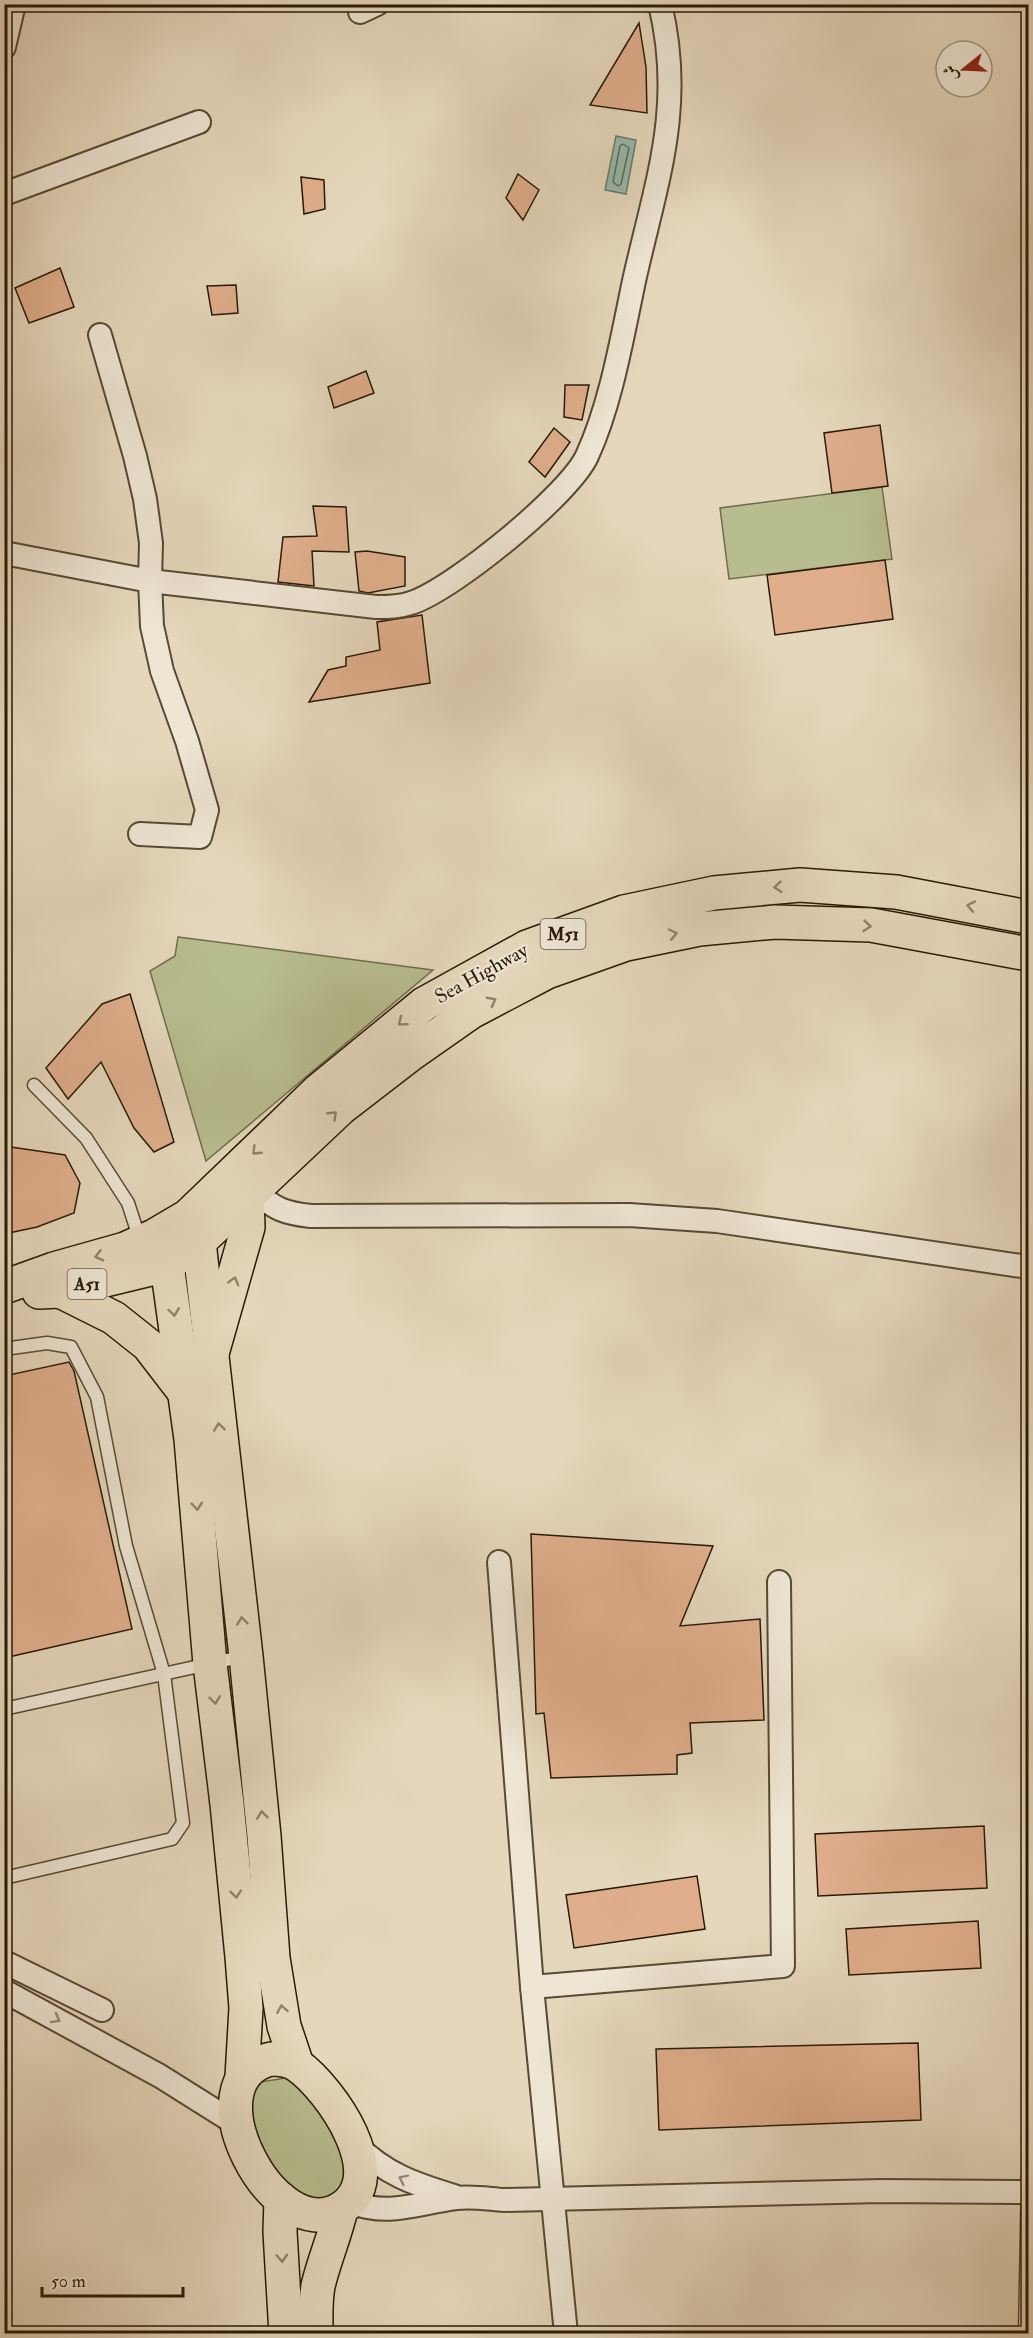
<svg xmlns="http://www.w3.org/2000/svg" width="1033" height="2338" font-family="'IM FELL Double Pica',Amiri,serif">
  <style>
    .grass { fill: #b7bd8f; stroke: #706c4a; stroke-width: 1.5 }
    .water { fill: #96baac; stroke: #6a7a69; stroke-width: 1.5 }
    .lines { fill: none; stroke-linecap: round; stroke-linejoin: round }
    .shore { stroke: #5f6a58; stroke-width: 1.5 }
    .building { fill: #e0ae8c; stroke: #281a05; stroke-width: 1.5 }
    .lane-casing { stroke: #574933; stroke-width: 15 }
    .street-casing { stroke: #574933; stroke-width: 26 }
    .primary-casing { stroke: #281a05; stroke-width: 36 }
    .highway-casing { stroke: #281a05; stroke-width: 36 }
    .lane { stroke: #eee5d3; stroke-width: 12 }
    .street { stroke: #eee5d3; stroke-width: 22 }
    .primary { stroke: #e5d7bc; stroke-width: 33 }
    .highway { stroke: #e5d7bc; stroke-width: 33 }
    .oneway { stroke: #90826a }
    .oneway2 { stroke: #958a76 }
    .labels { text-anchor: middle; stroke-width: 4.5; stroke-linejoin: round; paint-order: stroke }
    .shield { fill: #eee5d3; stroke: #635743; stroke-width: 1.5 }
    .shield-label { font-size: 18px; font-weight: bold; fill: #281a05 }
    .street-label { font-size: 20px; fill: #281a05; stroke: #eee5d3 }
  </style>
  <rect width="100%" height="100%" fill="#e5d7bc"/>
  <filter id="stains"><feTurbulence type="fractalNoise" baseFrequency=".00333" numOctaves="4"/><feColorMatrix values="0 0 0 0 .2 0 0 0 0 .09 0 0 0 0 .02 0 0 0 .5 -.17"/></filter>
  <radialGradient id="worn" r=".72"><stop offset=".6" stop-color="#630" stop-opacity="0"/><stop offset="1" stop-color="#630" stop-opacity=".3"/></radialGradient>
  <g class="grass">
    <path d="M882,487L892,559L729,579L720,508Z"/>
    <path d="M178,937L433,970L206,1161L150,971L175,956Z"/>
    <path d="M285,2078L299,2086L333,2118L353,2163L348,2186L329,2201L285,2190L256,2149L243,2102L261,2082Z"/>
  </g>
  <path class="water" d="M616,136L636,140L626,194L605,190Z"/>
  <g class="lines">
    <path class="shore" d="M623,144L629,148L621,184L618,186L613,182L620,146Z"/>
  </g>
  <g class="building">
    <path d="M639,23L646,67L647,113L590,105Z"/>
    <path d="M518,174L539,190L523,220L506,198Z"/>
    <path d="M301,177L324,180L325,209L304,214Z"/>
    <path d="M60,268L74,307L29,323L15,288Z"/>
    <path d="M236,285L238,313L212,315L207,286Z"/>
    <path d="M366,371L374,393L334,408L328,387Z"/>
    <path d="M565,385H589L582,420L564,417Z"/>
    <path d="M880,425L888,486L832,493L824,433Z"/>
    <path d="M554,428L570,442L545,477L529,462Z"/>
    <path d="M313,506L346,507L349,552L312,551L314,586L278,582L283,537L317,536Z"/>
    <path d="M367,551L405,557V586L368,593L359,591L355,552Z"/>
    <path d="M885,560L893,619L775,635L767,575Z"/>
    <path d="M422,615L430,683L309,702L328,670L346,666V657L380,650L377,622Z"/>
    <path d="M130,994L174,1142L154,1152L134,1128L101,1062L68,1099L46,1068L102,1004Z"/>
    <path d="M4,1146L65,1155L80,1183L74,1213L37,1227L4,1234Z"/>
    <path d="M69,1362L74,1371L132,1629L4,1658V1376Z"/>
    <path d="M531,1534L713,1546L680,1626L760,1619L764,1720L690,1723L692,1753L677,1755V1774L551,1778L544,1713L536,1714Z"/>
    <path d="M984,1826L987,1888L818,1896L815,1834Z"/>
    <path d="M697,1876L705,1929L574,1948L566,1895Z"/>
    <path d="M978,1921L981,1968L849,1975L846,1929Z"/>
    <path d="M918,2043L921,2120L659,2130L656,2049Z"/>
  </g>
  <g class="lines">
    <g class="lane-casing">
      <g id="lane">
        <path d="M34,1085L86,1138L128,1203L140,1240"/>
        <path d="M4,1349L47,1343L71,1347L97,1397L126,1546L164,1674L183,1823L172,1839L4,1878"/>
        <path d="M4,1709L245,1656"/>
        <path d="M1025,2334L1028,2176"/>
      </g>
    </g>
    <g class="street-casing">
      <g id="street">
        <path d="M360,12L377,4"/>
        <path d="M4,47L14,4"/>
        <path d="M4,194L199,122"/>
        <path d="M100,335L135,456L145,499L151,543L150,581L152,626L162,671L187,741L207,810L200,837L140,834"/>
        <path d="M4,553L150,581L376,607C388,607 400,607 411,603C452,590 569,495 587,456C611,404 622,338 634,281C656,182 685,108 660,4"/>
        <path d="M254,1192C276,1209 283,1213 311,1216L629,1215L717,1221L1028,1267"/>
        <path d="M499,1562L532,1987L566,2334"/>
        <path d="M4,1962L102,2010"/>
        <path d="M532,1987L783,1966L779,1582"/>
        <path d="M4,1991L160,2076L238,2125"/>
        <path d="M355,2144C385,2174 414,2184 454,2196"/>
        <path d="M350,2202C389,2217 417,2203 456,2198C472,2196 489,2199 504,2200L881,2191L1028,2192"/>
      </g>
    </g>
    <g class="primary-casing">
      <g id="primary">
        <path d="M188,1218L199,1242L246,1656L264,1836L273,1958L284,2026L297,2065"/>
        <path d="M156,1241L167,1265L191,1439L210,1664L227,1804L242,1957L246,2008L242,2077"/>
        <path d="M271,2059C280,2059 289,2060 297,2065C331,2089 393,2178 340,2209C274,2249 185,2079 271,2059Z"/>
        <path d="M281,2199L280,2232L286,2334"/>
        <path d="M316,2334C316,2318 315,2302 318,2286C324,2260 335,2236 341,2209"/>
      </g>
    </g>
    <g class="highway-casing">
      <g id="highway">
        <path d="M4,1287L54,1269L125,1249L154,1236L188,1216L319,1090L424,1004L527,947L624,912L714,893L800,885L896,892L1028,917"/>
        <path d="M60,1291L114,1318L148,1345L185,1393"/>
        <path d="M39,1292L60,1291L167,1265L199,1242L341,1108L411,1054L471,1012L547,972L626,944L699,929L775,922L871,925L1028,954"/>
        <path d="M211,1357L248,1227L247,1198"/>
      </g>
    </g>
    <use href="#lane" class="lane"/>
    <use href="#street" class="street"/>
    <use href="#primary" class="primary"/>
    <use href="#highway" class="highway"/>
  </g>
  <defs><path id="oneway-chevron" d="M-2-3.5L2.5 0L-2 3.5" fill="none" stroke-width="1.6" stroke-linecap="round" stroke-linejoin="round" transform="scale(1.5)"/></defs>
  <g class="oneway">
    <use href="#oneway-chevron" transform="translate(778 887) rotate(175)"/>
    <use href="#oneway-chevron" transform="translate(971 906) rotate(-169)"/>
    <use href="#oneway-chevron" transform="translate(867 926) rotate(5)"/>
    <use href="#oneway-chevron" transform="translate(673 934) rotate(-12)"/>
    <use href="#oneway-chevron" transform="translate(492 1001) rotate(-28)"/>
    <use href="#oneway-chevron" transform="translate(402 1022) rotate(141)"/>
    <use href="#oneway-chevron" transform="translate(333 1115) rotate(-44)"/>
    <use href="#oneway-chevron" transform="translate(256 1151) rotate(136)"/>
    <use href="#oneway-chevron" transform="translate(99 1256) rotate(165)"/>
    <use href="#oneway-chevron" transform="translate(234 1281) rotate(-74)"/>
    <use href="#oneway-chevron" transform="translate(174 1312) rotate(82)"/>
    <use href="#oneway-chevron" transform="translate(219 1427) rotate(-97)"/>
    <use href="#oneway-chevron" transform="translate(197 1506) rotate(85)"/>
    <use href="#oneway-chevron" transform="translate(242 1621) rotate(-97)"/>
    <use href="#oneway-chevron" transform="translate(215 1700) rotate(83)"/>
    <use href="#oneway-chevron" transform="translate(262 1815) rotate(-96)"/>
    <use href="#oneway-chevron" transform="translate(236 1894) rotate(84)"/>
    <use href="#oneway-chevron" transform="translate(282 2009) rotate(-100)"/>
    <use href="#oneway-chevron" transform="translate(282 2258) rotate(87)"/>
  </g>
  <g class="oneway2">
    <use href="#oneway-chevron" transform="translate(56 2019) rotate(29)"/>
    <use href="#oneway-chevron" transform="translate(403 2179) rotate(-154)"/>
  </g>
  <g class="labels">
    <g class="shield">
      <rect x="540.5" y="919" width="45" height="30" rx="4.5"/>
      <rect x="67.5" y="1269" width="39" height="30" rx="4.5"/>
    </g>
    <g class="shield-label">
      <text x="563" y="940">M51</text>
      <text x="87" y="1290">A51</text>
    </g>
    <g class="street-label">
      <text transform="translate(481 973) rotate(-29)" y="7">Sea Highway</text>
    </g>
  </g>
  <rect width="1033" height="2338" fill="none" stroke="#e5d7bc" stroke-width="24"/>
  <rect x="6" y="6" width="1021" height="2326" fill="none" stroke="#281a05" stroke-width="3"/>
  <rect x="12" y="12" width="1009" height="2314" fill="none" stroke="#281a05" stroke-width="1.5"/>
  <g transform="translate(964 69) rotate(252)"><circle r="28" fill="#eee5d3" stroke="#9f9481" stroke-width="1.5"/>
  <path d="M0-4.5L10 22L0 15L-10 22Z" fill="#8f2418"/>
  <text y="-9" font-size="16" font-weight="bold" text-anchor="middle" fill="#281a05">ش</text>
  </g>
  <path d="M42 2287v9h141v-9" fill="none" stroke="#281a05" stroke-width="3"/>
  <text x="51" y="2287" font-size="18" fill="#281a05" stroke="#eee5d3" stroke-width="4.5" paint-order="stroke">50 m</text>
  <rect width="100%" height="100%" filter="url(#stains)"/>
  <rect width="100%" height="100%" fill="url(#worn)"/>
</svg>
